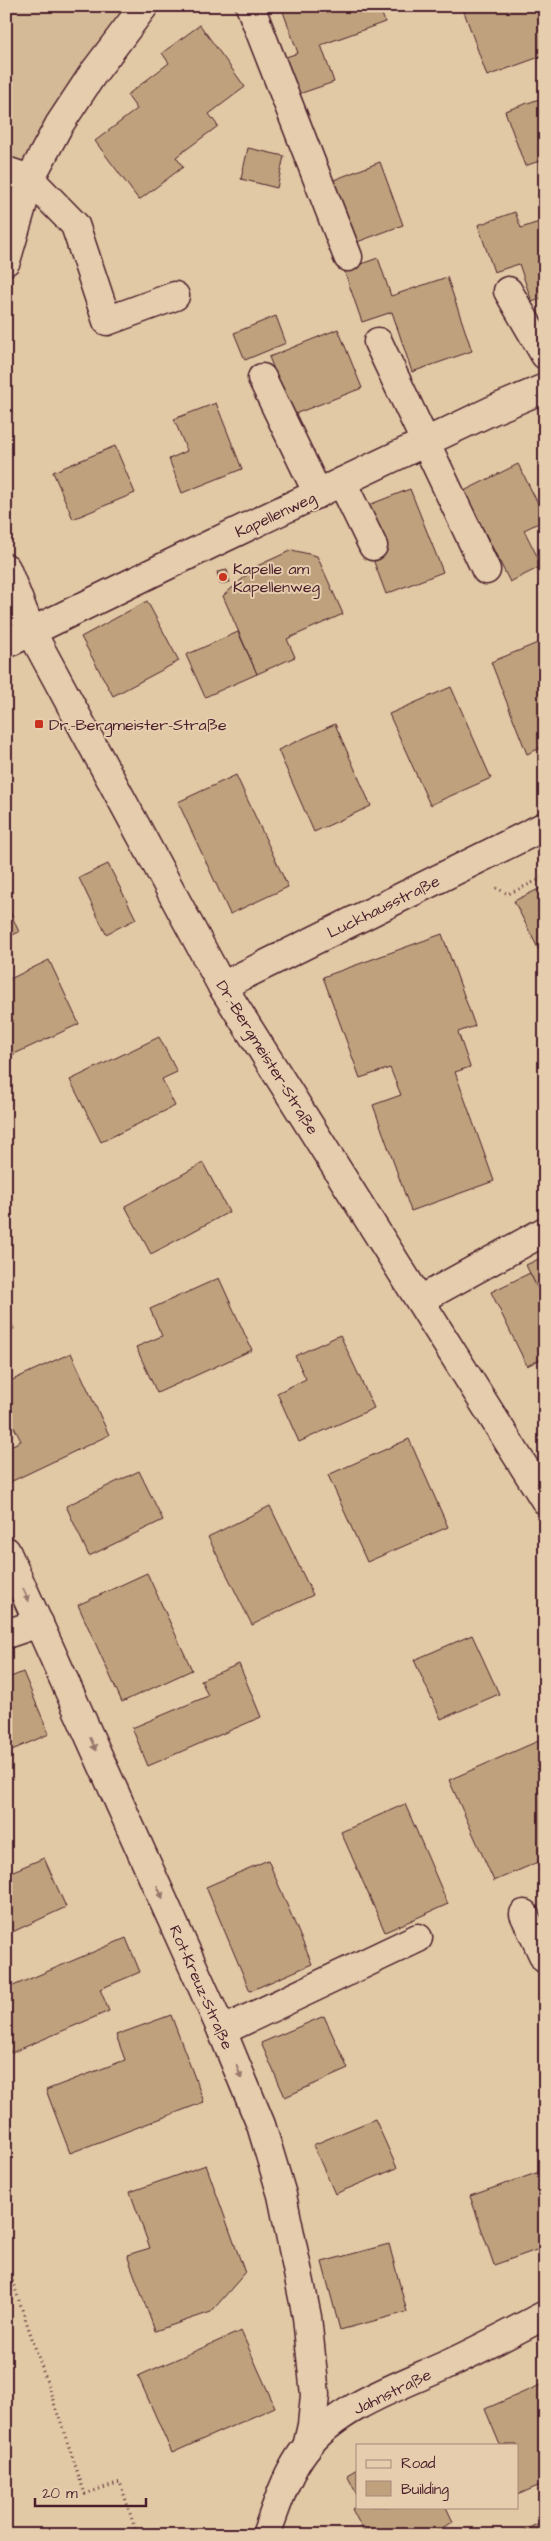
<svg xmlns="http://www.w3.org/2000/svg" width="551" height="2541" font-family="'Architects Daughter',sans-serif">
  <style>
    .built { fill: #d5ba97 }
    .building { fill: #bfa27d; stroke: #4a1f2b }
    .lines { fill: none; stroke-linecap: round; stroke-linejoin: round }
    .minor-casing { stroke: #4a1f2b; stroke-width: 31 }
    .path { stroke: #4a1f2b; stroke-width: 3; stroke-dasharray: 1 4; stroke-linecap: butt }
    .minor { stroke: #e6cdae; stroke-width: 28 }
    .oneway { fill: #98766c }
    .poi-dot { fill: #c8321e; stroke: #e6cdae; stroke-width: 2 }
    .labels { text-anchor: middle; stroke-width: 4; stroke-linejoin: round; paint-order: stroke }
    .street-label { font-size: 16px; fill: #4a1f2b; stroke: #e6cdae }
    .poi-label { font-size: 16px; fill: #4a1f2b; stroke: #e6cdae; text-anchor: start }
  </style>
  <rect width="100%" height="100%" fill="#e2c9a5"/>
  <filter id="ink" filterUnits="userSpaceOnUse"><feTurbulence type="fractalNoise" baseFrequency=".02" numOctaves="2"/><feDisplacementMap in="SourceGraphic" scale="10" xChannelSelector="R" yChannelSelector="G"/><feConvolveMatrix kernelMatrix="1 2 1 2 8 2 1 2 1" color-interpolation-filters="sRGB"/></filter>
  <g filter="url(#ink)">
    <path class="built" d="M6,6H123L6,192Z"/>
    <g class="building">
      <path d="M281,6H379L385,22L321,45L334,82L296,95L283,58L298,53Z"/>
      <path d="M462,6H540L545,19V55L487,76Z"/>
      <path d="M200,25L245,87L209,114L218,126L176,157L183,167L139,200L95,141L137,109L127,95L169,63L162,53Z"/>
      <path d="M545,97V159L525,166L505,111Z"/>
      <path d="M248,148L284,156L277,188L241,179Z"/>
      <path d="M380,162L403,225L349,245L326,183Z"/>
      <path d="M515,212L521,228L545,220V297L532,302L519,264L494,272L478,225Z"/>
      <path d="M378,258L391,296L447,277L472,351L412,372L392,312L362,322L344,270Z"/>
      <path d="M276,316L286,343L245,360L234,333Z"/>
      <path d="M338,329L362,388L292,415L269,357Z"/>
      <path d="M216,403L242,469L182,493L169,459L187,451L174,419Z"/>
      <path d="M115,446L135,493L73,519L53,472Z"/>
      <path d="M518,464L545,517V520L524,530L542,566L510,582L464,491Z"/>
      <path d="M410,489L443,572L386,594L371,554L366,506Z"/>
      <path d="M292,550L317,556L343,614L287,639L295,657L257,674L223,596L257,566Z"/>
      <path d="M227,570L230,582L220,584L217,572Z"/>
      <path d="M147,601L179,661L113,696L81,637Z"/>
      <path d="M238,632L257,674L205,697L186,655Z"/>
      <path d="M545,640V746L527,754L491,662Z"/>
      <path d="M451,687L491,778L430,805L389,714Z"/>
      <path d="M335,724L371,806L314,832L278,750Z"/>
      <path d="M236,775L288,887L230,914L178,802Z"/>
      <path d="M108,864L136,919L106,934L79,878Z"/>
      <path d="M545,886V962L514,901Z"/>
      <path d="M6,903L19,932L6,938Z"/>
      <path d="M442,934L475,1026L458,1032L470,1067L455,1072L494,1181L411,1211L373,1105L401,1095L390,1068L360,1078L323,977Z"/>
      <path d="M49,960L79,1024L12,1055L6,1044V981Z"/>
      <path d="M159,1037L177,1072L162,1079L175,1106L101,1142L70,1080Z"/>
      <path d="M203,1163L229,1212L151,1254L125,1206Z"/>
      <path d="M545,1256V1292L540,1294L526,1265Z"/>
      <path d="M530,1273L545,1304V1357L527,1366L491,1292Z"/>
      <path d="M219,1278L252,1350L157,1393L136,1347L162,1336L150,1309Z"/>
      <path d="M6,1311L14,1329L6,1333Z"/>
      <path d="M340,1335L374,1408L299,1442L277,1393L306,1379L295,1356Z"/>
      <path d="M71,1353L109,1435L6,1484V1448L21,1441L6,1411V1383Z"/>
      <path d="M409,1439L448,1527L367,1562L328,1475Z"/>
      <path d="M139,1471L163,1520L89,1556L66,1506Z"/>
      <path d="M270,1506L313,1595L252,1625L208,1537Z"/>
      <path d="M147,1573L192,1670L122,1702L78,1605Z"/>
      <path d="M472,1635L499,1694L441,1719L414,1660Z"/>
      <path d="M239,1664L261,1717L148,1766L132,1728L208,1696L201,1680Z"/>
      <path d="M23,1672L49,1734L12,1750L6,1736V1679Z"/>
      <path d="M545,1738V1859L494,1881L449,1780Z"/>
      <path d="M405,1804L448,1904L385,1932L341,1832Z"/>
      <path d="M44,1858L66,1907L6,1935V1874Z"/>
      <path d="M268,1860L312,1964L250,1991L206,1887Z"/>
      <path d="M126,1938L140,1972L100,1989L109,2011L11,2053L6,2041V1989Z"/>
      <path d="M171,2015L204,2102L70,2153L46,2090L125,2060L116,2035Z"/>
      <path d="M324,2016L348,2069L285,2097L261,2043Z"/>
      <path d="M375,2119L397,2168L335,2194L313,2145Z"/>
      <path d="M206,2165L245,2273L211,2312L155,2331L127,2255L150,2248L130,2192Z"/>
      <path d="M545,2170V2247L494,2265L470,2196Z"/>
      <path d="M389,2244L407,2312L340,2330L322,2262Z"/>
      <path d="M241,2331L275,2407L172,2453L138,2376Z"/>
      <path d="M545,2383V2483L517,2495V2445H500L485,2409Z"/>
      <path d="M357,2469V2495L347,2475Z"/>
      <path d="M357,2506L446,2507L453,2522L429,2535H376L372,2527L364,2532L352,2509Z"/>
      <path d="M545,2520V2535H515Z"/>
    </g>
    <g class="lines">
      <g class="minor-casing">
        <g id="minor">
          <path d="M250,6L348,257"/>
          <path d="M6,171L30,179L75,225L107,321L175,296"/>
          <path d="M6,261L30,179L59,125L92,75L144,6"/>
          <path d="M508,291L545,355"/>
          <path d="M378,342L486,570"/>
          <path d="M262,378L318,494"/>
          <path d="M342,482L373,546"/>
          <path d="M6,568L31,631L222,986L545,1500"/>
          <path d="M6,644L209,545L493,410L545,388"/>
          <path d="M222,986L545,826"/>
          <path d="M420,1300L545,1231"/>
          <path d="M6,1551L222,2031L261,2125L282,2195L307,2317L315,2395L312,2425L307,2447"/>
          <path d="M6,1634L39,1623"/>
          <path d="M524,1914L545,1959"/>
          <path d="M222,2031L418,1938"/>
          <path d="M266,2535C277,2505 286,2474 306,2448C337,2407 400,2386 446,2365C479,2350 512,2332 545,2315"/>
        </g>
      </g>
      <g class="path">
        <path d="M496,888L508,894L545,877"/>
        <path d="M6,2262L85,2494L120,2482L137,2535"/>
      </g>
      <use href="#minor" class="minor"/>
    </g>
    <defs><path id="oneway-solid" d="M-6-.8H1V-3.2L6.5 0L1 3.2V.8H-6Z" transform="scale(1.25)"/></defs>
    <g class="oneway">
      <use href="#oneway-solid" transform="translate(26 1595) rotate(66)"/>
      <use href="#oneway-solid" transform="translate(93 1744) rotate(66)"/>
      <use href="#oneway-solid" transform="translate(160 1892) rotate(66)"/>
      <use href="#oneway-solid" transform="translate(239 2072) rotate(68)"/>
    </g>
  </g>
  <g class="poi-dot">
    <circle cx="223" cy="577" r="5"/>
    <rect x="34" y="719" width="10" height="10" rx="2.5"/>
  </g>
  <g class="labels">
    <g class="street-label">
      <text transform="translate(275 514) rotate(-25)" y="6">Kapellenweg</text>
      <text transform="translate(383 906) rotate(-26)" y="6">Luckhausstraße</text>
      <text transform="translate(268 1057) rotate(58)" y="6">Dr.-Bergmeister-Straße</text>
      <text transform="translate(202 1987) rotate(66)" y="6">Rot-Kreuz-Straße</text>
      <text transform="translate(392 2391) rotate(-26)" y="6">Jahnstraße</text>
    </g>
    <g class="poi-label">
      <text x="233" y="574">Kapelle am<tspan x="233" dy="18">Kapellenweg</tspan></text>
      <text x="49" y="730">Dr.-Bergmeister-Straße</text>
    </g>
  </g>
  <rect width="551" height="2541" fill="none" stroke="#e6cdae" stroke-width="25"/>
  <rect x="12" y="12" width="526" height="2516" fill="none" stroke="#4a1f2b" stroke-width="2" filter="url(#ink)"/>
  <rect x="356" y="2444" width="162" height="65" fill="#e6cdae" stroke="#a8877a"/>
  <rect x="366" y="2460" width="25" height="8" fill="#e6cdae" stroke="#a8877a"/>
  <text x="401" y="2468" font-size="15" fill="#4a1f2b">Road</text>
  <rect x="366" y="2481" width="25" height="15" fill="#bfa27d" stroke="#a8877a"/>
  <text x="401" y="2494" font-size="15" fill="#4a1f2b">Building</text>
  <path d="M35 2498v8h111v-8" fill="none" stroke="#4a1f2b" stroke-width="2.5"/>
  <text x="42" y="2498" font-size="15" fill="#4a1f2b" stroke="#e6cdae" stroke-width="4" paint-order="stroke">20 m</text>
</svg>
